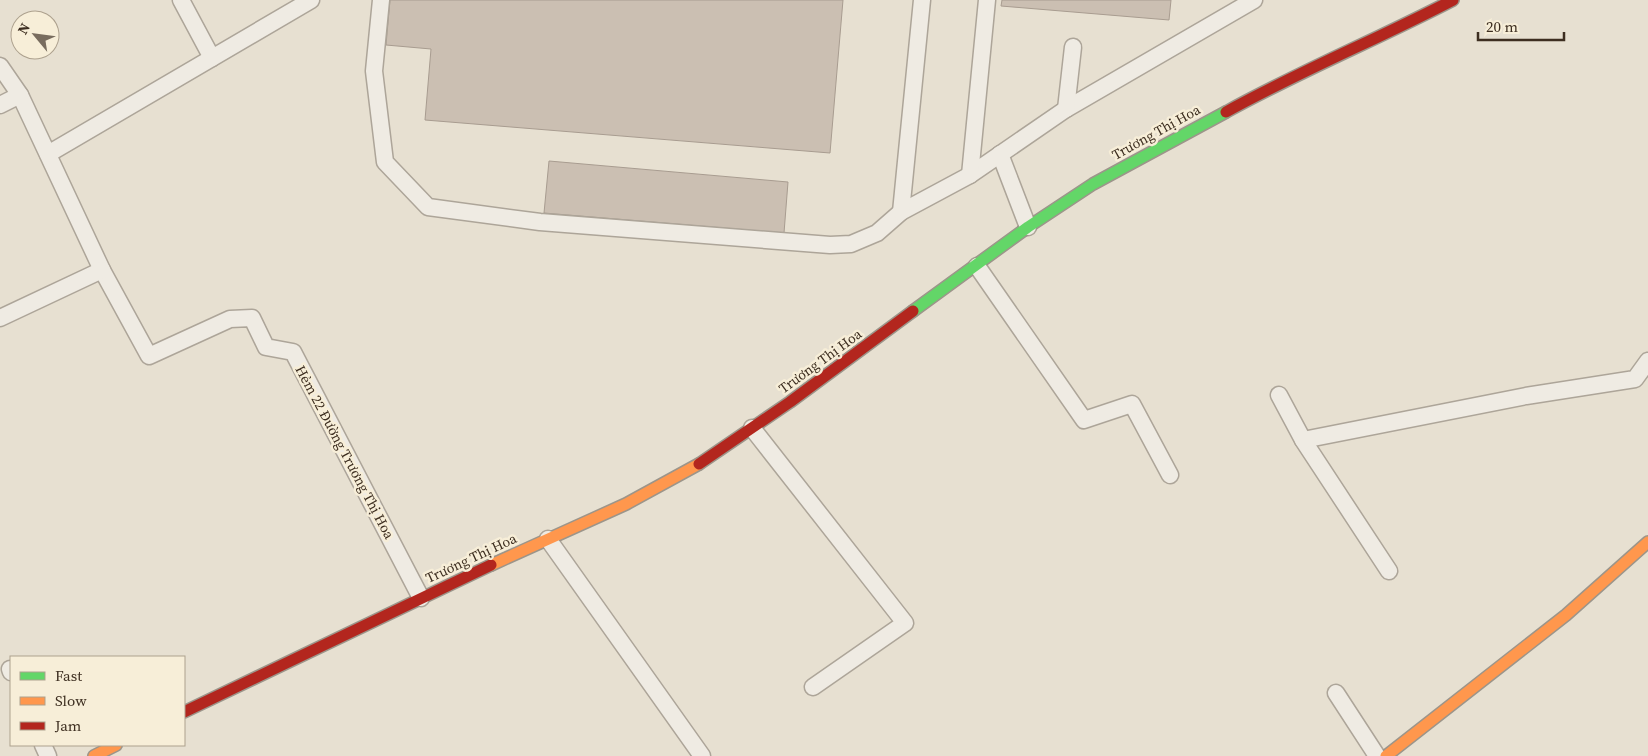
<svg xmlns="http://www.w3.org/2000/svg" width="1648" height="756" font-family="'Source Serif 4',serif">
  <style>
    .building { fill: #cbbfb2; stroke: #a89c90 }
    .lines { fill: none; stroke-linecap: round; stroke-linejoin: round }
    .lane-casing { stroke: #ada599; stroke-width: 19 }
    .fast-casing { stroke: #9c958a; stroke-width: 14 }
    .slow-casing { stroke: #9c958a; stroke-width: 14 }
    .jam-casing { stroke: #9c958a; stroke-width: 14 }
    .lane { stroke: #efebe3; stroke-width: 16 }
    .fast { stroke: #63d668; stroke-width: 11 }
    .slow { stroke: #ff974d; stroke-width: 11 }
    .jam { stroke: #b3261e; stroke-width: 11 }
    .labels { text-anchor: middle; stroke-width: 5; stroke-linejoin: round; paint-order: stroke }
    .street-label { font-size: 14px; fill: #3d2e20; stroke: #f7eed8 }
  </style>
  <rect width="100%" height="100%" fill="#e7e0d1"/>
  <g class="building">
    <path d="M390,0H843L830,153L425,120L431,49L386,45Z"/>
    <path d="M1002,0H1171L1169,20L1001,6Z"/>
    <path d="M549,161L788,182L784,233L544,213Z"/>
  </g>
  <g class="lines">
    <g class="lane-casing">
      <g id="lane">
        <path d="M181,0L212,58"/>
        <path d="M381,0L374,71L385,162L428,207L540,222L830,245L851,244L877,233L901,212L970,175L1066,109L1254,0"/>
        <path d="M0,66L20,95L102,270L149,356L230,319L252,318L266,347L293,352L421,598"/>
        <path d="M0,105L20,95"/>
        <path d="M1066,109L1073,47"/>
        <path d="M48,154L311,0"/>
        <path d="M1000,154L1028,227"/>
        <path d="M970,175L987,0"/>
        <path d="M901,212L922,0"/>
        <path d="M977,266L1084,420L1132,404L1170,475"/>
        <path d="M0,318L102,270"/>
        <path d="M1279,395L1303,440L1389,571"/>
        <path d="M752,428L905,623L813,687"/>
        <path d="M1303,440L1526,396L1635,379L1648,361"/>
        <path d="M548,539L702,756"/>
        <path d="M10,669L11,672"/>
        <path d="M1336,693L1377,756"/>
        <path d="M43,745L48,756"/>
      </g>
    </g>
    <g class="fast-casing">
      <path id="fast" d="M913,311L1028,227L1093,184L1226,112"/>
    </g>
    <g class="slow-casing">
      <g id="slow">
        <path d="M491,565L626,504L699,464"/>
        <path d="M94,756L116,745"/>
        <path d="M1386,756L1566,615L1648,542"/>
      </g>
    </g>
    <g class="jam-casing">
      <g id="jam">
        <path d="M1226,112C1300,71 1378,39 1453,0"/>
        <path d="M699,464L790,402L913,311"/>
        <path d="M184,712L491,565"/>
      </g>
    </g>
    <use href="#lane" class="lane"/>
    <use href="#fast" class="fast"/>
    <use href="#slow" class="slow"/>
    <use href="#jam" class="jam"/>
  </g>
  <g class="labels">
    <g class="street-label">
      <text transform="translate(1156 132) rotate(-29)" y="5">Trương Thị Hoa</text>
      <text transform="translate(820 361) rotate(-36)" y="5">Trương Thị Hoa</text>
      <text transform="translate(345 452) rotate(62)" y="5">Hẻm 22 Đường Trương Thị Hoa</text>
      <text transform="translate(471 558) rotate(-25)" y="5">Trương Thị Hoa</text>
    </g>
  </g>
  <rect x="10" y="656" width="175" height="90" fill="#f7eed8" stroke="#ada18e"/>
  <rect x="20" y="672" width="25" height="8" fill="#63d668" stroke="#ada18e"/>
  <text x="55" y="681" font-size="15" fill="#3d2e20">Fast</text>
  <rect x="20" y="697" width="25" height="8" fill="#ff974d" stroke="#ada18e"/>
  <text x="55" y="706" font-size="15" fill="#3d2e20">Slow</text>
  <rect x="20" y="722" width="25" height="8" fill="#b3261e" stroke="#ada18e"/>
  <text x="55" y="731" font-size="15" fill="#3d2e20">Jam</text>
  <g transform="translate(35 35) rotate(299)"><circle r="24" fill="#f7eed8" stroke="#ada18e"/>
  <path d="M0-4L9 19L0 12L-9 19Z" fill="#786c5e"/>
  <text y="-8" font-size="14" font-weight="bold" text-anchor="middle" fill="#3d2e20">N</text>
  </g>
  <path d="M1478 32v8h86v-8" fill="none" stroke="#3d2e20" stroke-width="2.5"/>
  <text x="1486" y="32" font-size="15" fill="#3d2e20" stroke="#f7eed8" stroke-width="4" paint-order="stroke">20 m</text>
</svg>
